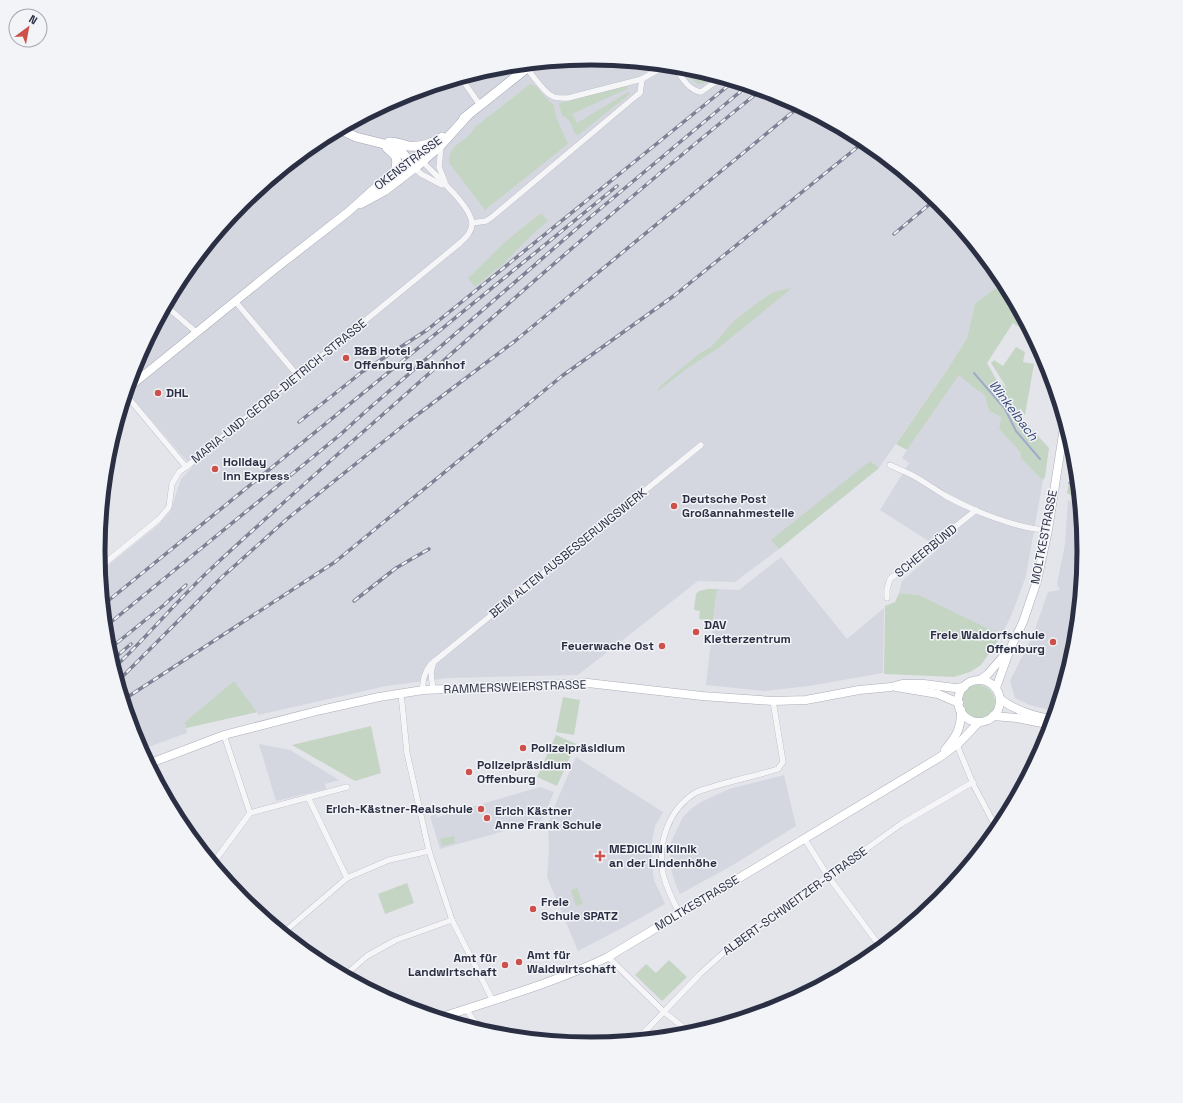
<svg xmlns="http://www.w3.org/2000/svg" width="1183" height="1103" font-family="'Space Grotesk',sans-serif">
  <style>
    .built { fill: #d5d7e0 }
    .green { fill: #c5d5c4 }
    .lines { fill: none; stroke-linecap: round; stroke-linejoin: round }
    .stream { stroke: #9fabca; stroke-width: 2 }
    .street-casing { stroke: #acaeb9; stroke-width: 6 }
    .secondary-casing { stroke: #acaeb9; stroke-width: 9 }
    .primary-casing { stroke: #a2a6b6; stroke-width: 10 }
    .street { stroke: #f6f6f9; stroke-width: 5.5 }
    .secondary { stroke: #fff; stroke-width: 8 }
    .primary { stroke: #fff; stroke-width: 9 }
    .rail-casing { stroke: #7d8194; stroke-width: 3.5 }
    .rail { stroke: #f3f4f8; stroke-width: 2; stroke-dasharray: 6; stroke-linecap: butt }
    .poi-dot { fill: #cd514b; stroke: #f3f4f8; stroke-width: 1.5 }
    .labels { text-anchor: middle; stroke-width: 3; stroke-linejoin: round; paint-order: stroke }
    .street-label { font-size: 12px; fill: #2b2f43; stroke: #f3f4f8 }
    .poi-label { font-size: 12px; font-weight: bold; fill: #2b2f43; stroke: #f3f4f8; text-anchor: start }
    .water-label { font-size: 13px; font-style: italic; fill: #354577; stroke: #f3f4f8 }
    .rim { fill: none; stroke: #2b2f43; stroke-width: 5 }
  </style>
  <rect width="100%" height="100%" fill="#e3e5eb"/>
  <g class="built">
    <path d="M592,58L688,68L781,96L866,141L941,203L1002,278L1007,286L1003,291L999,286L975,303L967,338L947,370L879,468L779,549L735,582L698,581L578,675L448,678L386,686L258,715L257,712L186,728L187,733L140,750L135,740L107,648L100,572L159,524L170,512L181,479L192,467L127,392L136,362L181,277L243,202L318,141L403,95L495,67Z"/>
    <path d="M959,374L975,389L984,394L989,411L1001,417L999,429L1020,452L1021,458L1036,474L1043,480L1026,576L1013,611L1002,635L919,595L899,593L902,581L937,550L927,540L880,510L909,463L902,458L907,450Z"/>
    <path d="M1068,500L1080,505L1085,552L1075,648L1056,712L1030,705L1015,698L1010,681L1033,635L1048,592L1060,590L1057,584L1065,544Z"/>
    <path d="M781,557L847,639L884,608L883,673L809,686L765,691L706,685L717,589L739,590Z"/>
    <path d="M259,744L290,750L339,780L325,784L326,789L276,801Z"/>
    <path d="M576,757L663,812L655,826L652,841V864L654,880L665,904L624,927L578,951L547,877L549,848L548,824L555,805Z"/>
    <path d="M784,775L796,826L733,865L680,894L675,883L670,866V854L671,842L683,817L691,809L701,802L729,789Z"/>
    <path d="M540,787L554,792L543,818L540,821L440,849L430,816L436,814L437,817Z"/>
  </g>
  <g class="green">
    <path d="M694,69L715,76C702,86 699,88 687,74Z"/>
    <path d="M530,84L536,86L546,98L554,105L556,117L568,144L485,210L449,163C448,143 467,143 475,127Z"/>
    <path d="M627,85V89L572,114L577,123L628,92L630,94L578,135L575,134C572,126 570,119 562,115L559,105L560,103Z"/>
    <path d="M541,213L548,221L536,231L503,264L475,287L468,278L506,241Z"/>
    <path d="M999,286L1008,296L1010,293L1020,311L1018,321L1021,328L1013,323L987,363L996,379L1007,388L991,363L994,360L1003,366L1016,347L1025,352L1023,362L1034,364L1025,415L1020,408V416L1049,448L1045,477L1043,480L1036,474L1021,458L1020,452L999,429L1001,417L989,411L984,394L975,389L959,375L907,450L896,444L947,370L967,338L975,303Z"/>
    <path d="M792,288L720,347L689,367L657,392L661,385L683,367L700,353L711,347L734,321L753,306L773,292Z"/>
    <path d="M870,461L879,468L779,549L771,540Z"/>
    <path d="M1071,472L1078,476L1080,501L1067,493Z"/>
    <path d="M708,589H717L713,621L699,619L700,611L694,610L696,594L699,591Z"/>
    <path d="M899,593L919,595L1002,635L981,665L970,672L954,677L884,674L885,606L895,602Z"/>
    <path d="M234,681L257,712L186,728L185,722Z"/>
    <circle cx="978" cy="702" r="17"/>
    <path d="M563,697L580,700L574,735L556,732Z"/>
    <path d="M371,726L381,773L355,781L292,745Z"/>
    <path d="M556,735L576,744L557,786L537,777Z"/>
    <path d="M454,836L455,843L442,846L440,839Z"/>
    <path d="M407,883L414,903L385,914L378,894Z"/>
    <path d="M577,888L583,904L576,906L571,890Z"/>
    <path d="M669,960L687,977L662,1001L635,975L646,964L656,973Z"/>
  </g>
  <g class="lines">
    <g class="stream">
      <path d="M974,373L1005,409L1016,431L1040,459"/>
      <path d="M1069,483L1079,488"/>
    </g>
    <g class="street-casing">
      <g id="street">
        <path d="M674,66C681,76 688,90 701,92L721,78"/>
        <path d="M527,68C533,76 544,92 552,96C557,99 563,98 568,98L642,79L666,65"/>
        <path d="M461,78L480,105"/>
        <path d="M441,147L439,167L445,182"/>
        <path d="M415,168L421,174L442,185"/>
        <path d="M472,223L486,221L492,217L636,96L640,93L642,79"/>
        <path d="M235,301L298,376"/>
        <path d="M166,306L196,332"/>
        <path d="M126,395L186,467"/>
        <path d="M890,465C896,468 903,471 910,474C922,480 934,489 946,496C973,511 1018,529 1048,530"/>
        <path d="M100,567L159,519L169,507L172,484L179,472L186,467L460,243C465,238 473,231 472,222C469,204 436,176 423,162"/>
        <path d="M887,598V589L890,579L976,510"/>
        <path d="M423,690C422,681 425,672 430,665L701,445"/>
        <path d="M433,690L431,672L434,661"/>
        <path d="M401,693L407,753L429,851L452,920L493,1001"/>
        <path d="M957,745L974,786L998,831"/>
        <path d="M308,797L347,878"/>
        <path d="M250,813L347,787"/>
        <path d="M804,838L828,876L882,949"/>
        <path d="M206,856L214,862L285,935"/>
        <path d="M214,862L250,813L224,735"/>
        <path d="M680,914C674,903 666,886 663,874C657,844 668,810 695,793C700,790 707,789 712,787C734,780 756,776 778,769L783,762L773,701"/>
        <path d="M283,933L347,878L389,860L429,851"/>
        <path d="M874,955L950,889"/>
        <path d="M608,957L664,1012L692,1034"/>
        <path d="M344,976L367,956L396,940L452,920"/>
        <path d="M467,1009C473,1025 485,1028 499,1036"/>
        <path d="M636,1041L700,974L731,946L901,824L973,782"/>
      </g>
    </g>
    <g class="secondary-casing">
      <g id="secondary">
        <path d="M361,204L385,191L415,168"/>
        <path d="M128,388L275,269L348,212L396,169L409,160"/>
        <path d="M980,680L988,674L1007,652"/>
        <circle cx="979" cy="701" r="21"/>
        <path d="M896,687L938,694L959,703"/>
        <path d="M996,688L1010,649L1023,622L1037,581L1048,530L1065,421"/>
        <path d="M1000,699C1016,711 1034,716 1054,720"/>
        <path d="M993,716L1017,718L1052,725"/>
        <path d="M945,750C957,735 961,729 961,710"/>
        <path d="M148,764L224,735L321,710L379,697L423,690L588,683L702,696L773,701L806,700L859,690L891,687L902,684H924L955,688L964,687"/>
        <path d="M439,1018C496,999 554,983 608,957L940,757L959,743L979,722"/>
      </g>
    </g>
    <g class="primary-casing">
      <g id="primary">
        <path d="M464,118L532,64"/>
        <path d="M339,129L356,137L392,146L401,151L415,168L441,145L468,115"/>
        <path d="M389,142C396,142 401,144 408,146C416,147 426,145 433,142"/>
        <path d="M387,148C396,156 398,156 396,169"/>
        <path d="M409,160L418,156L442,137"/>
      </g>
    </g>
    <use href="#street" class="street"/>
    <use href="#secondary" class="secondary"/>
    <use href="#primary" class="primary"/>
    <g class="rail-casing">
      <g id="rail">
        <path d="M894,234L936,199"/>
        <path d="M299,422L362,372L427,330L734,81"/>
        <path d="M354,601L396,568L429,549"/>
        <path d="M103,605L617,186"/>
        <path d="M105,627L341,434L365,412L582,224L747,86"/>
        <path d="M108,650L164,605L186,585"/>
        <path d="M111,661L131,644"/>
        <path d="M114,668C149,635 179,598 215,565C286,499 360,435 433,370C540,275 649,180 761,90"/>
        <path d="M118,681L221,578L287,519L409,421L515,341L800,106"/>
        <path d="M123,700L335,562L562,376L675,295L865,141"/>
      </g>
    </g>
    <use href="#rail" class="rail"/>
  </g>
  <g class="poi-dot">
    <circle cx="346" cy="358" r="4"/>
    <circle cx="158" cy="393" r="4"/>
    <circle cx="215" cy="469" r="4"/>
    <circle cx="674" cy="506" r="4"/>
    <circle cx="696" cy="632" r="4"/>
    <circle cx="1053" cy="642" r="4"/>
    <circle cx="662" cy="646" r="4"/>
    <circle cx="523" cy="748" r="4"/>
    <circle cx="469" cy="772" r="4"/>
    <circle cx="481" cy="809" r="4"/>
    <circle cx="487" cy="818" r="4"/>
    <path d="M598 850h4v4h4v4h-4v4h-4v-4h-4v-4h4z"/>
    <circle cx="533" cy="909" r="4"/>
    <circle cx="519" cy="962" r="4"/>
    <circle cx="505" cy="965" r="4"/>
  </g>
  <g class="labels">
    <g class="street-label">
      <text transform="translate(408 163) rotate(-37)" y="4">OKENSTRASSE</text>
      <text transform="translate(279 391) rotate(-39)" y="4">MARIA-UND-GEORG-DIETRICH-STRASSE</text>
      <text transform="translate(1044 537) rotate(-79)" y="4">MOLTKESTRASSE</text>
      <text transform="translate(926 551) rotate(-39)" y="4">SCHEERBÜND</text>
      <text transform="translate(568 553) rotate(-39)" y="4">BEIM ALTEN AUSBESSERUNGSWERK</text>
      <text transform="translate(515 687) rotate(-2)" y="4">RAMMERSWEIERSTRASSE</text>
      <text transform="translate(795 901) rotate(-36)" y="4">ALBERT-SCHWEITZER-STRASSE</text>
      <text transform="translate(697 903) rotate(-31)" y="4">MOLTKESTRASSE</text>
    </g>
    <g class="poi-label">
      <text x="354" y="355">B&amp;B Hotel<tspan x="354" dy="14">Offenburg Bahnhof</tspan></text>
      <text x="166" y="397">DHL</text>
      <text x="223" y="466">Holiday<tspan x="223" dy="14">Inn Express</tspan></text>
      <text x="682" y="503">Deutsche Post<tspan x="682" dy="14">Großannahmestelle</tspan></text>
      <text x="704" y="629">DAV<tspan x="704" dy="14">Kletterzentrum</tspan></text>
      <text x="1045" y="639" text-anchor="end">Freie Waldorfschule<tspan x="1045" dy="14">Offenburg</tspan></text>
      <text x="654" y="650" text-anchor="end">Feuerwache Ost</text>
      <text x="531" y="752">Polizeipräsidium</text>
      <text x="477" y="769">Polizeipräsidium<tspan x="477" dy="14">Offenburg</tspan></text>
      <text x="473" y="813" text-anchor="end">Erich-Kästner-Realschule</text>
      <text x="495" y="815">Erich Kästner<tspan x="495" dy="14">Anne Frank Schule</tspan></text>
      <text x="609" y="853">MEDICLIN Klinik<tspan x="609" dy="14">an der Lindenhöhe</tspan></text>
      <text x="541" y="906">Freie<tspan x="541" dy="14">Schule SPATZ</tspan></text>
      <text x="527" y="959">Amt für<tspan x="527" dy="14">Waldwirtschaft</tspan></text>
      <text x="497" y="962" text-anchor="end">Amt für<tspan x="497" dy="14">Landwirtschaft</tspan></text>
    </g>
    <g class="water-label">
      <text transform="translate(1014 410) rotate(53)" y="5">Winkelbach</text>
    </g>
  </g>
  <path d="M0 0H1183V1103H0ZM105 551a486 486 0 1 1 972 0a486 486 0 1 1-972 0Z" fill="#f3f4f8" fill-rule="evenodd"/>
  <path class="rim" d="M105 551a486 486 0 1 1 972 0a486 486 0 1 1-972 0Z"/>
  <g transform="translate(28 28) rotate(32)"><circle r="19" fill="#f3f4f8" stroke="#a3a5b0"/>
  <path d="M0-3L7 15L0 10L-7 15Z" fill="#cd514b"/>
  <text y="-6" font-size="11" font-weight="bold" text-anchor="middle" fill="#2b2f43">N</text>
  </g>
</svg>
